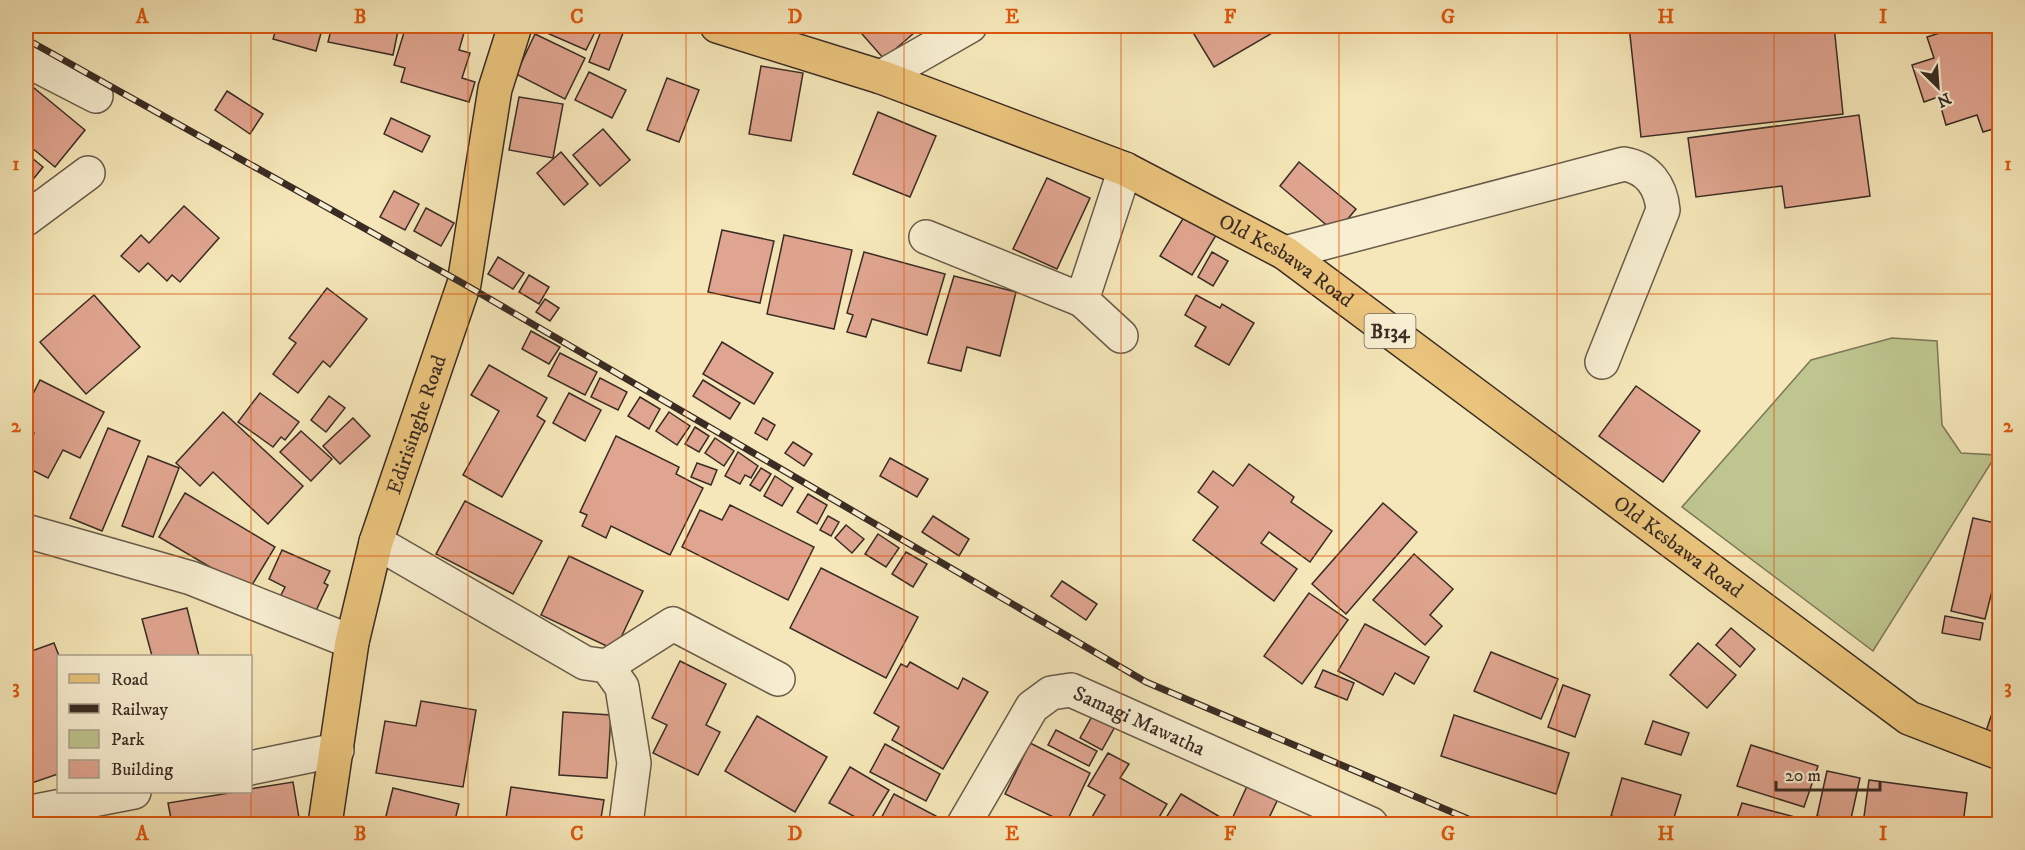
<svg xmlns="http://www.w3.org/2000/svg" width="2025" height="850" font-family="'IM FELL DW Pica',serif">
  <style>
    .green { fill: #bec58e; stroke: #7c7859; stroke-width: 1.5 }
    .building { fill: #e0a590; stroke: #3a2c24; stroke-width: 1.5 }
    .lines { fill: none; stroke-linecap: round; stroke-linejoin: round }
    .minor-casing { stroke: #695b49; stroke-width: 36 }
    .major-casing { stroke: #3a2c24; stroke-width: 36 }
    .minor { stroke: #f8efd2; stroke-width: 33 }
    .major { stroke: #eac47c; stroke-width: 33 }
    .rail-casing { stroke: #3a2c24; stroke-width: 7 }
    .rail { stroke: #f8efd2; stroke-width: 4.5; stroke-dasharray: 14; stroke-linecap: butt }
    .grid { fill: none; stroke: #df570d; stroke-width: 1.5; stroke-opacity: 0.55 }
    .labels { text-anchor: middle; stroke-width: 4.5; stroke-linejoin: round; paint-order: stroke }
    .shield { fill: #f8efd2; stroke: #736658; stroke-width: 1.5 }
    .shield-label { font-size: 20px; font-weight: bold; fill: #3a2c24 }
    .street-label { font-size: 21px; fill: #3a2c24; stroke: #f8efd2 }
    .neatline { fill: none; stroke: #df570d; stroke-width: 2 }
    .grid-label { font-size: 20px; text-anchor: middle; font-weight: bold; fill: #df570d }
  </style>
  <rect width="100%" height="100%" fill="#f5e7b9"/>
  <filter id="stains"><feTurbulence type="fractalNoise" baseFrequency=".00333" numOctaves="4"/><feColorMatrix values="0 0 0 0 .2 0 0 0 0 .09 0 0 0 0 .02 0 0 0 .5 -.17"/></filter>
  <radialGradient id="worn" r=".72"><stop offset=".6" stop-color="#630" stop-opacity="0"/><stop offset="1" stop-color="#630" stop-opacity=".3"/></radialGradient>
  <path class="green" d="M1892,338L1937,341L1942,425L1961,453L1996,455L1873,651L1682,507L1811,360Z"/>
  <g class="building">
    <path d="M277,26H323L316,51L273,39Z"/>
    <path d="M332,26H399L393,55L328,42Z"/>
    <path d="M406,26H466L459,50L470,53L462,78L475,82L469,102L401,82L405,68L394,65Z"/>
    <path d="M531,26H591L597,28L586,50Z"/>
    <path d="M603,26L623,33L609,70L589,62Z"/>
    <path d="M855,26H922L884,59Z"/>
    <path d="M1189,26H1284L1214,67Z"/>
    <path d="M1629,26H1834L1843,114L1641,137Z"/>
    <path d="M1962,26H2000V127L1983,132L1977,115L1946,125L1938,97L1924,102L1912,65L1934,58L1927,37Z"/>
    <path d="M535,34L585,58L565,99L516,74Z"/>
    <path d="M761,66L803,73L791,141L749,134Z"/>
    <path d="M589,72L626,90L612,118L575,100Z"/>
    <path d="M667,78L699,90L679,142L647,130Z"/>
    <path d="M28,83L85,130L55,167L26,143V87Z"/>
    <path d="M227,91L263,114L250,134L215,110Z"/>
    <path d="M519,97L563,104L553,158L509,150Z"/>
    <path d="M878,112L936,136L910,197L853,174Z"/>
    <path d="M1859,115L1870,196L1785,208L1782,186L1696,197L1688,138Z"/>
    <path d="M391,118L430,136L422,152L384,134Z"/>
    <path d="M603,129L630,160L600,186L573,155Z"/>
    <path d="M561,152L588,184L564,205L537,173Z"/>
    <path d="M26,153L43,167L26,188Z"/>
    <path d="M1299,162L1356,209L1336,233L1280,186Z"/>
    <path d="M1047,178L1090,198L1057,269L1013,249Z"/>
    <path d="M394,191L419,204L405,230L380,217Z"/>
    <path d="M184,206L219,238L180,282L172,275L167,281L148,263L139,272L121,256L141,235L149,243Z"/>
    <path d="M426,208L454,223L441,246L414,231Z"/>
    <path d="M1189,209L1221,227L1192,275L1160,256Z"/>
    <path d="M722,230L774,241L760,303L708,292Z"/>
    <path d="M784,235L852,250L834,329L767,314Z"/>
    <path d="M864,252L945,274L927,335L872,319L866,337L847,332L853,315L847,313Z"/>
    <path d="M1212,252L1228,261L1213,286L1198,277Z"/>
    <path d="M498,257L524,273L513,289L488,274Z"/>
    <path d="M529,275L549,287L539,304L519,292Z"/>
    <path d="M954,276L1016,292L1000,356L967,347L961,371L928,363Z"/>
    <path d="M327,288L367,319L330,367L323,361L298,393L273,374L296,343L289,338Z"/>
    <path d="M94,295L140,347L86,394L40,342Z"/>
    <path d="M1196,295L1220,308L1222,304L1254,323L1229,365L1195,346L1206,327L1185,315Z"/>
    <path d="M545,299L559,308L550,321L536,312Z"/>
    <path d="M531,331L560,347L549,364L522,349Z"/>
    <path d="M722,342L773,373L754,404L703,374Z"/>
    <path d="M560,353L597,372L585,395L548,376Z"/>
    <path d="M489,365L547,398L537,416L545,421L502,497L463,475L499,411L471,395Z"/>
    <path d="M600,378L627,392L618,410L591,397Z"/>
    <path d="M40,380L104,412L80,458L63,450L48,478L26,467V450L34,433L26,429V408Z"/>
    <path d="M703,380L740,403L730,419L693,396Z"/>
    <path d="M1636,386L1700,431L1663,482L1599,436Z"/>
    <path d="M260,393L299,422L285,440L281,437L273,447L238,422Z"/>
    <path d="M569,393L601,410L585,441L553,423Z"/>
    <path d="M329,396L345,408L326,432L311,420Z"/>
    <path d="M640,397L660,409L649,429L628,416Z"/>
    <path d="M223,412L303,486L268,524L213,472L200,486L176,463Z"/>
    <path d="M669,412L690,426L677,445L656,431Z"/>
    <path d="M353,418L370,436L340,464L323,446Z"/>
    <path d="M763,418L775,425L767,440L755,433Z"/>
    <path d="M695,427L709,436L699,452L685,444Z"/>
    <path d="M108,428L140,441L102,531L70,518Z"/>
    <path d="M301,431L332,459L311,481L280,452Z"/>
    <path d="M616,436L679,467L676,474L703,488L670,555L611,526L606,538L582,526L587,515L580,512Z"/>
    <path d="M715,438L734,451L724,466L705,453Z"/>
    <path d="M793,442L812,454L804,466L785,453Z"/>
    <path d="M738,452L758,466L751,478L745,475L740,484L725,476Z"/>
    <path d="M148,456L179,468L153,537L122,526Z"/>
    <path d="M890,458L928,479L917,497L880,476Z"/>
    <path d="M697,463L717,470L711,485L691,477Z"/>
    <path d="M1249,464L1294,497L1291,502L1332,531L1310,562L1269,532L1261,543L1297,569L1274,601L1193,540L1218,507L1198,492L1213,471L1233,486Z"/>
    <path d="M761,468L771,474L760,491L750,485Z"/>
    <path d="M775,476L793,488L782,506L764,496Z"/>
    <path d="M185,493L275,547L249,590L159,537Z"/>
    <path d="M808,494L827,505L817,524L797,512Z"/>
    <path d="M465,501L542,541L513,594L436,554Z"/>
    <path d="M1383,503L1417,532L1346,614L1312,584Z"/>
    <path d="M730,505L814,547L788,600L682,547L700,510L722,520Z"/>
    <path d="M828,516L839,522L831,536L820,530Z"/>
    <path d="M933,516L969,539L959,556L922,532Z"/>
    <path d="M1973,518L2000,524V559L1985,619L1951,611Z"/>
    <path d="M846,525L864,539L852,553L835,538Z"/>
    <path d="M878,534L899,548L886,567L865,554Z"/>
    <path d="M282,550L330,571L324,583L328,585L314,615L279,599L285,587L269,579Z"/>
    <path d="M906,552L927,564L913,587L892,574Z"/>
    <path d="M1414,554L1453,589L1430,615L1442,626L1425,645L1373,600Z"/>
    <path d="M569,556L643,591L615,650L541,615Z"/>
    <path d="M821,568L918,617L886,678L790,628Z"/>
    <path d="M1062,581L1097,604L1086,620L1051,596Z"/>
    <path d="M1309,593L1348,620L1302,684L1264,656Z"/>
    <path d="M187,608L199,656H152L142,619Z"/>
    <path d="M1945,616L1983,623L1980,640L1942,633Z"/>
    <path d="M1365,624L1429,657L1414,684L1395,673L1383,695L1338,671Z"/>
    <path d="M1731,628L1755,649L1740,667L1716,645Z"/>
    <path d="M54,643L59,656L58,774L26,785V653Z"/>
    <path d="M1698,643L1736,675L1707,708L1670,675Z"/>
    <path d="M1491,652L1558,679L1541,719L1474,691Z"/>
    <path d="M680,661L726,684L706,725L720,732L698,775L653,753L667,725L652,718Z"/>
    <path d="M910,662L958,689L963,678L988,692L943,769L892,740L899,727L874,713L901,664L907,667Z"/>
    <path d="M1323,670L1354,683L1347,700L1315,687Z"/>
    <path d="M1563,685L1590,695L1575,737L1548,727Z"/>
    <path d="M2000,690V735L1986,731Z"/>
    <path d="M421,701L476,710L463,787L376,773L385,721L416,726Z"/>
    <path d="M1095,711L1117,723L1102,750L1080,738Z"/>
    <path d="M563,712L611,715L607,778L559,775Z"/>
    <path d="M1454,715L1569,753L1556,794L1441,756Z"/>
    <path d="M757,716L827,757L795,812L725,771Z"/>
    <path d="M1653,721L1689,733L1681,755L1645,744Z"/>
    <path d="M1056,730L1097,751L1089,766L1048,745Z"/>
    <path d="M1030,743L1090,773L1066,823L1005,794Z"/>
    <path d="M885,744L940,774L926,801L870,772Z"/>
    <path d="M1751,745L1818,766L1804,807L1737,786Z"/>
    <path d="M1108,753L1129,764L1120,778L1167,804L1155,824H1088L1105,795L1088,786Z"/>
    <path d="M850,767L889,790L868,824L829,803Z"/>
    <path d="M1827,771L1860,778L1850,823L1817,816Z"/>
    <path d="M1622,778L1681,795L1672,824H1640L1611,816Z"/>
    <path d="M1869,780L1967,793L1963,824H1863Z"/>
    <path d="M293,782L300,824H172L168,803L235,792H250V789Z"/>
    <path d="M1248,784L1279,797L1266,824H1245L1232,819Z"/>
    <path d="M511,787L604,800L600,824H505Z"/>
    <path d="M393,788L459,804L454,824H384Z"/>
    <path d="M894,794L936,816L932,824H878Z"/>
    <path d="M1181,794L1232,824H1162Z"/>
    <path d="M1742,803L1821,824H1735Z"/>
  </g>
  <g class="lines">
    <g class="minor-casing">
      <g id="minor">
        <path d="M26,60L96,96"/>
        <path d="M881,77L970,26"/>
        <path d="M26,219L88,173"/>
        <path d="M926,237L1082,300"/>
        <path d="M1285,253L1624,164C1648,168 1661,186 1663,210L1602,362"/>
        <path d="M1121,336L1082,300L1125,169"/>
        <path d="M26,531L191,578L352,642"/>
        <path d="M376,542L585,663L607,666L673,624L778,679"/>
        <path d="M607,666L622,687L634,763L626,824"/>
        <path d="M250,768L337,750"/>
        <path d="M26,813L134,792"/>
        <path id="s1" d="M964,824L1032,707L1051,693L1071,690L1371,824"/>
      </g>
    </g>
    <g class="major-casing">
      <g id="major">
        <path id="s2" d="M717,26L881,77L1125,169L1285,253L1909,718L2000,753"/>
        <path id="s3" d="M325,824L352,642L376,542L464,284L495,89L515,26"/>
      </g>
    </g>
    <use href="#minor" class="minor"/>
    <use href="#major" class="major"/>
    <g class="rail-casing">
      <path id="rail" d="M26,39L464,284L1146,682L1480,824"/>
    </g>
    <use href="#rail" class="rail"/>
  </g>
  <path class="grid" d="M251,26V824M468,26V824M686,26V824M904,26V824M1121,26V824M1339,26V824M1557,26V824M1774,26V824M26,294H2000M26,556H2000"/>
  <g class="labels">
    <rect class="shield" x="1364.5" y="314" width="51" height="34" rx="4.5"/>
    <g class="shield-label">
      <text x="1390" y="338">B134</text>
    </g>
    <g class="street-label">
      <text dy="7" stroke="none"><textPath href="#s2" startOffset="618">Old Kesbawa Road</textPath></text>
      <text dy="7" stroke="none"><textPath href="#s3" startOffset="411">Edirisinghe Road</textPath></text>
      <text dy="7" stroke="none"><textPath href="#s2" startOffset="1104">Old Kesbawa Road</textPath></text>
      <text dy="7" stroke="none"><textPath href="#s1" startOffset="254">Samagi Mawatha</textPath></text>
    </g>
  </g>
  <rect width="2025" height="850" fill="none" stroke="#f5e7b9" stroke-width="66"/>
  <rect x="57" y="655" width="195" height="138" fill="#f8efd2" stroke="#aca18c" stroke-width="1.5"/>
  <rect x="69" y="674" width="30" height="9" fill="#eac47c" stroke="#aca18c" stroke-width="1.5"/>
  <text x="111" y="685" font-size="18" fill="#3a2c24">Road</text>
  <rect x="69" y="704" width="30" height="9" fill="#3a2c24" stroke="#aca18c" stroke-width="1.5"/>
  <text x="111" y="715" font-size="18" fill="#3a2c24">Railway</text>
  <rect x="69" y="730" width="30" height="18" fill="#bec58e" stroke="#aca18c" stroke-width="1.5"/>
  <text x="111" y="745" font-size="18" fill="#3a2c24">Park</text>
  <rect x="69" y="760" width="30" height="18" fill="#e0a590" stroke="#aca18c" stroke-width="1.5"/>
  <text x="111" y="775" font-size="18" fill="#3a2c24">Building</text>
  <g transform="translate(1938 87) rotate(155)" stroke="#f8efd2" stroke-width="4.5" paint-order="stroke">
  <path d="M0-4.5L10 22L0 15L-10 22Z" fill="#3a2c24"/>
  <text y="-9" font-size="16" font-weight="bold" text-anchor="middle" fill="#3a2c24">N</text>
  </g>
  <path d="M1776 781v9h104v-9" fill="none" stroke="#3a2c24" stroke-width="3"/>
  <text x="1785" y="781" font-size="18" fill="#3a2c24" stroke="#f8efd2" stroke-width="4.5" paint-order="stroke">20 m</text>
  <rect x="33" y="33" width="1959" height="784" class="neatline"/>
  <g class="grid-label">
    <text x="142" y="23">A</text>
    <text x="360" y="23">B</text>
    <text x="577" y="23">C</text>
    <text x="795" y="23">D</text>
    <text x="1012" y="23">E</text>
    <text x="1230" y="23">F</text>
    <text x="1448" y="23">G</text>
    <text x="1666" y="23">H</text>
    <text x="1883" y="23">I</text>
    <text x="16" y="170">1</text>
    <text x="2008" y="170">1</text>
    <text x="16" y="432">2</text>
    <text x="2008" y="432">2</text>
    <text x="16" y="693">3</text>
    <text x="2008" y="693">3</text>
    <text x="142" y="840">A</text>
    <text x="360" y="840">B</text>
    <text x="577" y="840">C</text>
    <text x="795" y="840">D</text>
    <text x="1012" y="840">E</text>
    <text x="1230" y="840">F</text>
    <text x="1448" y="840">G</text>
    <text x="1666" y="840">H</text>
    <text x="1883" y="840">I</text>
  </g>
  <rect width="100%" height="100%" filter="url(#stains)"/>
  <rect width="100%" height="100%" fill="url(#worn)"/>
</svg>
